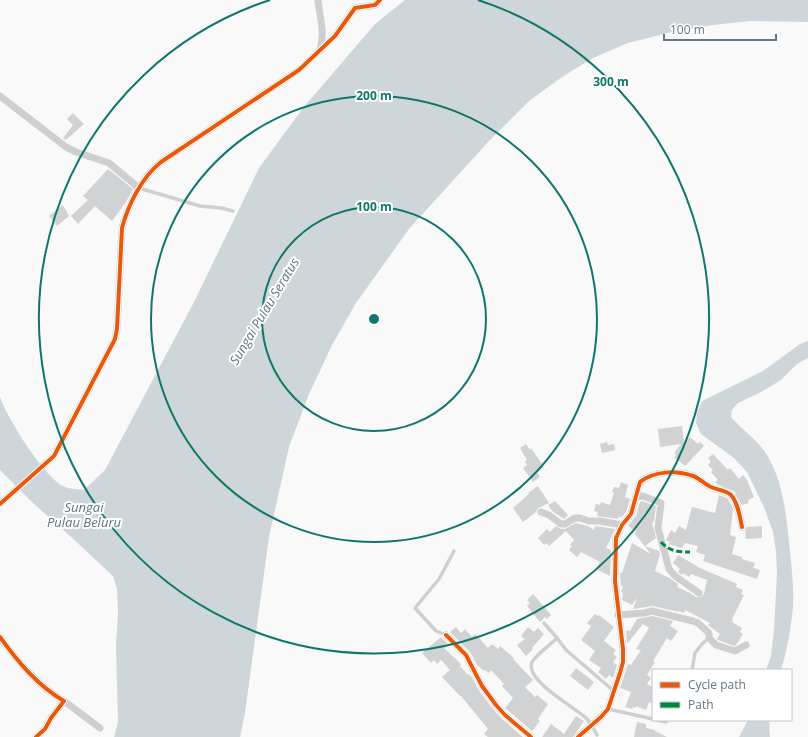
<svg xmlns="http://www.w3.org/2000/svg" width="808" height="737" font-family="'Open Sans',sans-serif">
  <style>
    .water { fill: #ced6d9 }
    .building { fill: #d0d2d3 }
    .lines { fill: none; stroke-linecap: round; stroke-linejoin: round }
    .lane { stroke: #cecfd0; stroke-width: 3.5 }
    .street { stroke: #cecfd0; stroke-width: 7 }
    .quiet { stroke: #00873e; stroke-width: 3; stroke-dasharray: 6 3; stroke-linecap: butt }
    .cycleway-casing { stroke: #fff; stroke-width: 6 }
    .cycleway { stroke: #e8590c; stroke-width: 4 }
    .ring { fill: none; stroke: #0f766e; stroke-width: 2 }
    .labels { text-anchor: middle; stroke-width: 4; stroke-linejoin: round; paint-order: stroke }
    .water-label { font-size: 13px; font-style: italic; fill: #60757c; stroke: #fff }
    .centre { fill: #0f766e; stroke: #fff; stroke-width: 2 }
    .ring-label { font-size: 12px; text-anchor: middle; font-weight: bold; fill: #0f766e; stroke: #fff; stroke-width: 4; stroke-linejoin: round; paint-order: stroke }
  </style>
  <rect width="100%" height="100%" fill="#f9f9f9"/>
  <g class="water">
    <path d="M405,0H808V22L750,21L713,25L672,32L628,43L593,58L562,77L529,101L489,141L409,229L356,303L332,345L309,394L289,447L269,537L245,713L240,737H114L118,722L116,646L118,614L117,589L113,576L69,535L34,504L0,470V397C7,418 45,479 65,487C71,489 78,489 84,490L105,470L194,302L259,168L303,108L375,24Z"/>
    <path d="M808,341V358L797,364L781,380L761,392L738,403L732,410L731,417C743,431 758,440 767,455C784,483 787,520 790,552C792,570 794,589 793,607C791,628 787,650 781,670H766L771,656L774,630L777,573L776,551L773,532L764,507L747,472L734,458L701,434L696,423L697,413L702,401L763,371L800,344Z"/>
    <path d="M748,720H769L770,737H739Z"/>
  </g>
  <g class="building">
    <path d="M73,113L84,124L66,140L63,138L73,125L67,119Z"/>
    <path d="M108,169L133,189L126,202L112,221L95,206L78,224L71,216L88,200L83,196Z"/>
    <path d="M63,205L69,216L57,226L49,216Z"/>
    <path d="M682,426L684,443L690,437L698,444L700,442L704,446L685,466L674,457L676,454L674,453L681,444L660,447L658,429Z"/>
    <path d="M607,442L608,445L614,444L615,450L602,453L600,444Z"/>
    <path d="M526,444L530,450L531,448L544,467L537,472L540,477L533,482L523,468L527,465L525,462L527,460L520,448Z"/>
    <path d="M713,454L728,470L730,468L739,479L743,475L747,480L754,497L748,500L749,503L742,505L734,491L717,484L715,482L718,480L711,472L713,470L708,465L711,462L708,458Z"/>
    <path d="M621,482L628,485L625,497L630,499L626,512L621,518L619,516L618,519L597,516L598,512L594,511L596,504L600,505L601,502L610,505L614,493L612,492L614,487L619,488Z"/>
    <path d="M538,486L549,503L538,508L536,512L523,522L513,508L529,494L528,493Z"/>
    <path d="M719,495L727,498L733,508L730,535L736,537L732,554L742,557V559L755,563L753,568L760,570L757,579L703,561L705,555L696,552L698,546L685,543L682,548L668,544L670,542L666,540L671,530L675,533L679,526L686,530L692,507L715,513Z"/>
    <path d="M555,501L568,515L564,519L552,511L548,505Z"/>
    <path d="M642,501L656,506L654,521L652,524L653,526L656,538L645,546L659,551L660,554L655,571L671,579L678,584L677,587L690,593L696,597H701L704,594L707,580L691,574L689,577L683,573L682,575L678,572L680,569L673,563L678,555L700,568L737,584L736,587L743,590L741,594L744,595L732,619L733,620L732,622L742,628L740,632L743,634L736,645L734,646L718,640L717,639L720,634L708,625L710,623L685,610L684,613L679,611V612L653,606L633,609L637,598L632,605L622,600L623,594L621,591L623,587L621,586L620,573H622L632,543L651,554L635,534L636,531L628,526L636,516L640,502Z"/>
    <path d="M576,523L588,526L594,530L595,526L615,529L606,548L611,550L610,576L596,569L600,562L581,552L577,557L569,550L572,546L570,545L574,540L566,531L549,546L546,543L544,545L538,538L547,529L550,532L556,526L561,529H565Z"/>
    <path d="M762,526V538L746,539L745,531L747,527Z"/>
    <path d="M533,594L551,615L547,619L545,617L540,622L527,606L530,603L527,600Z"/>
    <path d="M595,614L598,616L599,615L614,627L604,641L616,650L613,654L617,657L613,662L617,665L613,678L609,675L606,679L598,672L601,668L589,660L595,651L581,640L590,628L591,626L587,623Z"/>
    <path d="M652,616L673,621L670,626L678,631L671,641L667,638L653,661L655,662L647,675L651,678L647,684L653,687V704L649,702L646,710L636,706V708L633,707L632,709L625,707L631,692L620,688L628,664L631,665L641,650L636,649L649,628L643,624L627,644L626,632L627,630L630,631L637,619Z"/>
    <path d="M456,627L461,633L465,629L472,637L475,634L488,648L492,644L498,649L500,646L514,658L513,659L533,680L525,687L535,697L537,695L548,704L538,719L540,721L532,731L505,708L513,698L502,686L504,684L491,670L489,673L485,670L484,671L477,665L470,652L450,632Z"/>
    <path d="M528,627L534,632L538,628L544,634L532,648L533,649L526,656L517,645L525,639L521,636Z"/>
    <path d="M441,637L448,644L444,648L461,664L460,666L468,675L469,674L472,677L478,689L492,708L502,719L523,737H488L484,734L488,729L461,696H460L442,677L450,670L441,660L437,664L434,660L431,663L422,653Z"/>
    <path d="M576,668L594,682L588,690L570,676Z"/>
    <path d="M576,716L584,721L573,737H542L551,724L564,734Z"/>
    <path d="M637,722L646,724V728L655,730V731L667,737H634Z"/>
  </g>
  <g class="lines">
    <g class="lane">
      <path d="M139,188L200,206L221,208L233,211"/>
      <path d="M544,623L557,638C551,644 536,655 532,662C524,681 577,708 587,719C591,723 594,730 597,735"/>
      <path d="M446,635L436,631L415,608L439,579L454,551"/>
      <path d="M557,638L566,650L615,692"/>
      <path d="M692,670L695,653L702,644L709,638"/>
      <path d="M608,709L653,719"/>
      <path d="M656,720L666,722"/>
    </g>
    <g class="street">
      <path d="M318,0C320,20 325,30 320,51"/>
      <path d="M0,96L66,147L76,152L109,163L139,188"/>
      <path d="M636,497L643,496L661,503L658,528L669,569L675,576L699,593"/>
      <path d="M0,504L54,456L115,339L117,329L122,228C128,205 142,177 161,162L299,70L335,36L355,8L375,5L380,0"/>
      <path d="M541,512L549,515L561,524H565L575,518H580L589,521H600L622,525"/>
      <path d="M618,615L644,613L652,611L693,621L698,623L709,633V638L716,645L735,651L746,645"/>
      <path d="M446,635L466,655L482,686L496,705L505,715L531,737"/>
      <path d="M0,637C18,662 38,686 64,701L51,718L45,729L36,737"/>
      <path d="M64,701L100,728"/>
      <path d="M578,737L601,717L608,709L620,673L623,662V649L615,581L616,538L622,525L631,514L640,482C654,471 676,470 693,476C699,478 705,484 711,487C717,490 726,490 731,495C738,503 740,517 742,527"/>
    </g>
    <path class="quiet" d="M661,542C669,551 678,552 690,552"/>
    <g class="cycleway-casing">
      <g id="cycleway">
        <path d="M0,504L54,456L115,339L117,329L122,228C128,205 142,177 161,162L299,70L335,36L355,8L375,5L380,0"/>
        <path d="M446,635L466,655L482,686L496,705L505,715L531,737"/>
        <path d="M0,637C18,662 38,686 64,701L51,718L45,729L36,737"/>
        <path d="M578,737L601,717L608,709L620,673L623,662V649L615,581L616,538L622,525L631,514L640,482C654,471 676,470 693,476C699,478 705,484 711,487C717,490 726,490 731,495C738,503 740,517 742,527"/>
      </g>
    </g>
    <use href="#cycleway" class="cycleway"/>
  </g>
  <g class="ring">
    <circle cx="374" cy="319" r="112"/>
    <circle cx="374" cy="319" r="223"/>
    <path d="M478 0A335 335 0 1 1 270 0"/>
  </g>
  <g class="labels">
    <g class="water-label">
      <text transform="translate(264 311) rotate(-59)" y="5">Sungai Pulau Seratus</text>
      <text x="84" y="512">Sungai<tspan x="84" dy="15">Pulau Beluru</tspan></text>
    </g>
  </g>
  <circle cx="374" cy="319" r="6" class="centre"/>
  <g class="ring-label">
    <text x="611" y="86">300 m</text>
    <text x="374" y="100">200 m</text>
    <text x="374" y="211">100 m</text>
  </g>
  <rect x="652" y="669" width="140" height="52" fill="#ffffff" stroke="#c1c8cd"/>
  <rect x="660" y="682" width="20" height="6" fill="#e8590c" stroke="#c1c8cd"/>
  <text x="688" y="689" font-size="12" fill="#657683">Cycle path</text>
  <rect x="660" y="702" width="20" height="6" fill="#00873e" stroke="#c1c8cd"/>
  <text x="688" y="709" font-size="12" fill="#657683">Path</text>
  <path d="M664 34v6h112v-6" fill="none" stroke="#657683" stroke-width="2"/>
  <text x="670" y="34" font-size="12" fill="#657683" stroke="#ffffff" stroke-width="3" paint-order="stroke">100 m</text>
</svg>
